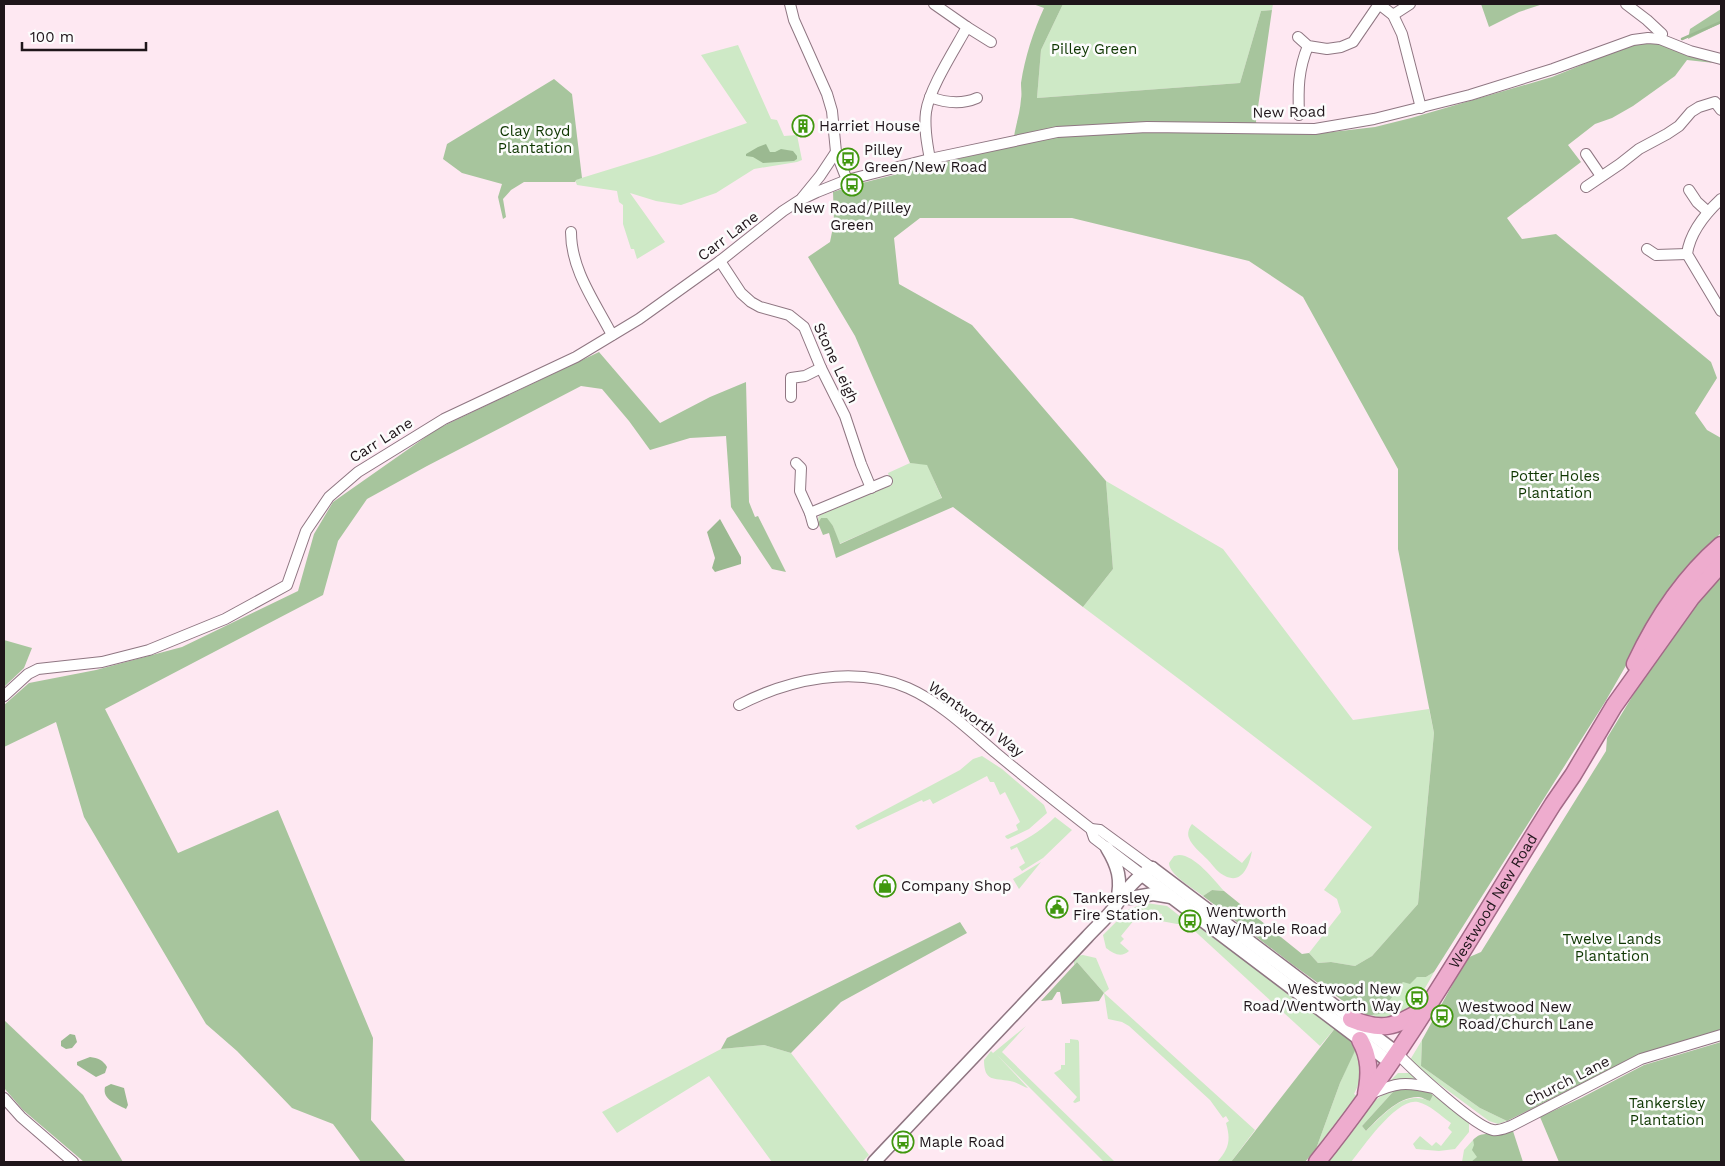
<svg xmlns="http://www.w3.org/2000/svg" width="1725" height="1166" font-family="'Work Sans',sans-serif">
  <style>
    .green { fill: #cee9c6 }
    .forest { fill: #a7c59d }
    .water { fill: #9bb991 }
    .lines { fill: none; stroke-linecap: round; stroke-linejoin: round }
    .stream { stroke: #9bb991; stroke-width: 2.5 }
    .minor-casing { stroke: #8f7682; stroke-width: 12 }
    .tertiary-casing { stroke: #8f7682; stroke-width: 15 }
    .trunk-casing { stroke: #a26a87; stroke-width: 19 }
    .minor { stroke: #fff; stroke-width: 10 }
    .tertiary { stroke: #fff; stroke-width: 12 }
    .trunk { stroke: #eeacce; stroke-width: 16 }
    .labels { text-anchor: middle; stroke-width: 5; stroke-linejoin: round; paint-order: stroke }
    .park-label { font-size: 15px; fill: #0e3600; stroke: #fcfcfc }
    .street-label { font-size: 15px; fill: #1f151a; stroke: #fcfcfc }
    .poi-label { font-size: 15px; fill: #1f151a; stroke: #fcfcfc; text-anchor: start }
  </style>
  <rect width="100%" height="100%" fill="#fee8f2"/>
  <g class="green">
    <path d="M1063,4H1273L1272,10L1261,11L1240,83L1037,98L1041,50Z"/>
    <path d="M738,45L771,119L777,120L784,136L797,135L802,160L797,162L754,169L716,193L681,205L656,201L630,193L665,242L637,259L634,249H631L623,224V205L619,202L617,191L577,185L575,180L656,155L747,123L701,55Z"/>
    <path d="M910,463L927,464L942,499L839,544L833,526L821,518L818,523C817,517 819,515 825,512L892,485L888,473Z"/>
    <path d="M1106,481L1223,549L1353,720L1429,709L1434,733L1418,904L1372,956L1355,966L1331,962L1318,963L1309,953L1341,912L1337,899L1324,890L1372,827L1187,685L1083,607L1113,569Z"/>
    <path d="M982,756L1002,769L1044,805L1047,813L1029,829L1008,839L1006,838L1005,836L1018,830L1016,825L1020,822L1005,792L1000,795L994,782H990L987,776L933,804L930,799L923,802L922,800L858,830L855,826L960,770L973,759Z"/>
    <path d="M1055,817L1072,830L1043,858L1022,871L1019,867L1025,863L1017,847L1011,850L1010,847C1028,839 1042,830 1055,817Z"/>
    <path d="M1192,824L1242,863L1252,851C1249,867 1241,888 1220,873C1215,869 1211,863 1207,859C1201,853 1192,846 1189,838C1187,833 1189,828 1192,824Z"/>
    <path d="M1179,855C1195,855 1214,880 1224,891L1212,890L1203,896C1193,888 1169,875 1169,863L1174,856Z"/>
    <path d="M1041,862L1019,889L1013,879Z"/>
    <path d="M1146,903L1167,906L1186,921L1184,924H1177L1161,921L1162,914L1156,913L1155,920L1139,914L1121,936L1124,939L1120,943L1129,951C1121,958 1114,954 1106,948L1103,935L1129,909Z"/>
    <path d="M1194,921L1336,1027L1320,1046L1187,924Z"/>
    <path d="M1083,955L1096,958L1109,989L1104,993L1255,1130L1231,1162H1217C1229,1149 1231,1140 1226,1123L1229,1121L1226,1116L1223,1118L1210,1100L1129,1026L1122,1022L1108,1019L1104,993L1077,962L1074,965V960L1077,956Z"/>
    <path d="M1434,972C1425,989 1410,1017 1388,1020C1381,1020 1372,1017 1364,1016L1375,1015L1387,1004L1403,982L1417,977H1426Z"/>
    <path d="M1026,1026L1002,1052L1115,1162H1104L997,1055L1028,1088C1023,1087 1017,1082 1010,1081C994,1078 984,1082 984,1060L991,1051L993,1053Z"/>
    <path d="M1070,1039L1078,1040L1079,1042L1080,1101L1075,1103L1073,1102L1077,1097L1054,1073L1061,1069V1065H1065V1043H1070Z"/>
    <path d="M1422,1040L1421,1066L1480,1108L1507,1121L1498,1124L1489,1121L1412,1064L1410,1060Z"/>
    <path d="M764,1045L791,1053L869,1155L862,1162H772L709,1076L617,1133L602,1112L721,1049Z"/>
    <path d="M1355,1049C1364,1065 1362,1079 1354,1094L1357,1096L1316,1149L1340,1083Z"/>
    <path d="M1398,1073H1411L1425,1081L1414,1079L1390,1081Z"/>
    <path d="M1399,1088L1392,1093L1362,1126L1366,1131C1384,1115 1403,1089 1430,1101L1433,1095L1469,1120V1132L1455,1149L1439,1151L1416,1149L1413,1144L1420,1136L1432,1146L1436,1142L1441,1146L1452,1132L1448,1128L1451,1123C1441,1116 1430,1105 1418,1102C1397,1097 1363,1147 1351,1162H1327L1374,1101L1387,1092Z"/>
    <path d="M1473,1140L1478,1157L1471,1162H1462L1464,1150Z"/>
  </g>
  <g class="forest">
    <path d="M1033,4H1063L1041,50L1037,98L1240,83L1261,11L1272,10L1256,121L1257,132L1315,134L1375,127L1411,118L1552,77L1631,45L1648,42L1660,44L1687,55L1714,63L1687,60L1675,76L1633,106L1612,118L1595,124L1568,145L1581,162L1507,218L1522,239L1556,234L1711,362L1717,378L1695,413L1707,430L1721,438V533L1705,549L1651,622L1605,702L1434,972L1426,977H1417L1410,984L1403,982L1387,1004V1013L1364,1016L1293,965L1203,896L1212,890L1224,891L1302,954L1309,953L1318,963L1331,962L1355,966L1372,956L1418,904L1434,733L1398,549V469L1303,297L1249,261L1072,218H920L894,238L899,284L972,325L1106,481L1113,569L1083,607L953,507L836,558L829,533L823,535L818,523L821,518H827L833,526L840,544L942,498L927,465L910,463L855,336L808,257L830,242L834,222L833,192L858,184L1013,145C1014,129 1020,115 1021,99C1022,94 1021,89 1021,83C1025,57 1033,32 1044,8Z"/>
    <path d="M1481,4H1543L1519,12L1489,27Z"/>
    <path d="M1721,9V23L1688,39L1690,29Z"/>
    <path d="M554,79L572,94L582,178L576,180L575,182H524L511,190L503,199L506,217L503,219L498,197L502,184L462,173L443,159L447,144Z"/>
    <path d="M599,352L660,423L710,397L746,382L749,502L755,517L758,516L786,572L772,569L731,507L726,436L690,438L650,450L629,421L602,389L581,386L427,466L367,499L338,541L323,595L105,709L178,853L278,810L373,1038L371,1120L406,1162H361L333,1124L292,1108L237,1051L206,1024L84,817L56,722L4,747V705L29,683L96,670L182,647L298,591L314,534L333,502L437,429Z"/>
    <path d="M1721,573V1030L1640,1054L1507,1121L1480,1108L1421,1066L1422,1040L1467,958L1481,952L1606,751L1607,738L1680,618Z"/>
    <path d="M4,640L32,648L24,668L4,687Z"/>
    <path d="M960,922L967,933L841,1002L791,1053L764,1045L721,1049L727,1038Z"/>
    <path d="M1077,962L1104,993L1099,1001L1062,1004L1060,992H1057L1052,1000L1041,1001Z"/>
    <path d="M4,1020L83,1095L123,1162H84L23,1110L4,1088Z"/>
    <path d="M1336,1027L1360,1040L1340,1083L1316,1149L1305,1162H1231Z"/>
    <path d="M1721,1042V1162H1559L1540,1117L1581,1098L1644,1065Z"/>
    <path d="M1399,1088L1426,1090L1433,1095L1430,1101C1426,1100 1422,1097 1419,1097C1398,1096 1379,1118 1366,1131L1362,1126L1392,1093Z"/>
    <path d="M1513,1131L1523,1162H1496L1492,1161L1488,1162H1471L1477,1157L1472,1150L1474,1145L1473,1140C1481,1131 1489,1135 1500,1134C1505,1134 1509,1132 1513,1131Z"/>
  </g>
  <g class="water">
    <path d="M766,144L770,152H775L781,149L793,151L797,156V159L794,161L763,163L753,157L746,156V154L758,147Z"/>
    <path d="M720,519L741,557V564L715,572L712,568L715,558L707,532Z"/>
    <path d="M70,1034L75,1035L77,1042L72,1048L66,1049L61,1046V1041Z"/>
    <path d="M90,1057C98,1058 103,1060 107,1067L105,1073L96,1077L77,1065V1062Z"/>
    <path d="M111,1084L124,1088L128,1105L126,1109C117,1104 102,1100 105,1087Z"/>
  </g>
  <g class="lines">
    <path class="stream" d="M1682,39L1721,22"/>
    <g class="minor-casing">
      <g id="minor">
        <path d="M790,4L794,20L827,94L832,111L836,152L847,180"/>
        <path d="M934,4L967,27"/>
        <path d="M1626,4L1647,20L1662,34L1660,39"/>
        <path d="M1393,15L1410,4"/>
        <path d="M1298,37L1308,46L1327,49L1341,47L1353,42L1379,4L1393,15L1402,34L1421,108"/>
        <path d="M930,97C946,103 961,105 977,98"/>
        <path d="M1299,115C1298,89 1298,70 1308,46"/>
        <path d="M1586,154L1601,176"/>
        <path d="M930,159C927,144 924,128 926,112C929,89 955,49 967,27L991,42"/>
        <path d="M1586,187L1620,164L1639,149L1667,134L1679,126L1691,112L1699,107L1715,102L1721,110"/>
        <path d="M1689,190L1697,202L1708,212"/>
        <path d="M802,198L820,176L836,152"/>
        <path d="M1721,199C1705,214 1690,232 1687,254L1721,311"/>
        <path d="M571,232C571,270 595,302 612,335"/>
        <path d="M1647,249L1656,255L1687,254"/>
        <path d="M720,261L741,293L751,302L760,307L789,315L804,327L821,368L845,416L861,464L871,488"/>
        <path d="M791,397V378L805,376L821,368"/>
        <path d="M796,463L801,468L800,491L810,513"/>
        <path d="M813,524L810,513L887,481"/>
        <path d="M4,696L28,674L38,669L102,662L149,650L225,619L287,585L306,531L329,497L358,472L444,419L576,357L639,319L720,261L783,211L800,200L817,192L847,180L930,159L1057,132L1147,127L1315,129L1374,119L1470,95L1553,69L1633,40L1648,38L1660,39L1690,51L1721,59"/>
        <path d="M739,705C789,679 854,665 908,688C940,702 969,730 996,753C1027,779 1059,804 1091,829L1094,838L1141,874"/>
        <path d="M1091,829L1100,830L1152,868"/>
        <path d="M1397,1053C1411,1068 1475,1127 1493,1130C1499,1131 1505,1128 1511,1126L1641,1059L1721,1035"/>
        <path d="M1370,1094C1396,1083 1404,1081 1433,1088"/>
        <path d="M4,1098L21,1117L73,1162"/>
      </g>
    </g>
    <g class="tertiary-casing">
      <g id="tertiary">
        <path d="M1107,848C1118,866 1122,880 1117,900"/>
        <path d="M1152,868L1397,1053"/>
        <path d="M1141,874L1391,1063"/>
        <path d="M1130,898L1153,894L1171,897"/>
        <path d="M874,1162L1087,937C1097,926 1109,916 1116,905C1126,890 1136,877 1152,868"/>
      </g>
    </g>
    <g class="trunk-casing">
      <g id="trunk">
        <path d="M1635,664C1656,619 1684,577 1721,545"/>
        <path d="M1351,1019C1383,1032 1394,1027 1423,1010"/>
        <path d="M1360,1040C1370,1058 1370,1074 1366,1094"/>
        <path id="s1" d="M1317,1162C1407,1051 1477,925 1553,804L1573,775L1614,706L1691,598L1721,564"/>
      </g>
    </g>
    <use href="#minor" class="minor"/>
    <use href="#tertiary" class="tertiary"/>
    <use href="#trunk" class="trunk"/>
  </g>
  <defs>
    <g id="building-ring" transform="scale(1.125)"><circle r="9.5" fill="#fcfcfc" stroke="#40970e" stroke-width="1.5"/><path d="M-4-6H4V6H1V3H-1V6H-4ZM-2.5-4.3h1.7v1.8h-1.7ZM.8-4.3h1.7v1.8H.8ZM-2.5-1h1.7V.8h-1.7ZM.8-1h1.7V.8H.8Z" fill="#40970e"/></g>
    <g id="bus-ring" transform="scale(1.125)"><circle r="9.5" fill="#fcfcfc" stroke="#40970e" stroke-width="1.5"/><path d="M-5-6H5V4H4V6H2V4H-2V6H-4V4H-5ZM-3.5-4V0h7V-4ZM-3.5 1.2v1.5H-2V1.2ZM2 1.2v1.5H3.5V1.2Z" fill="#40970e"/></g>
    <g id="shop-ring" transform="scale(1.125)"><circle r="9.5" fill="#fcfcfc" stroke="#40970e" stroke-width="1.5"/><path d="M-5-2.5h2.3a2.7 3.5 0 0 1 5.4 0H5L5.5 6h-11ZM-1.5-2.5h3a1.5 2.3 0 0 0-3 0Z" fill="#40970e"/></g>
    <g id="civic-ring" transform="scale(1.125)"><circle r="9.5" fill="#fcfcfc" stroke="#40970e" stroke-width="1.5"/><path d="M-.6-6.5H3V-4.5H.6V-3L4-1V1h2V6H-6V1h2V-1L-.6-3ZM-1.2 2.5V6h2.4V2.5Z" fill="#40970e"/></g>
  </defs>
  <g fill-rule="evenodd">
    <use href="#building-ring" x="803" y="126"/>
    <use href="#bus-ring" x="848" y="159"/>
    <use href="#bus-ring" x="852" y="185"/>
    <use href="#shop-ring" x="885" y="886"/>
    <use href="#civic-ring" x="1057" y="907"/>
    <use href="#bus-ring" x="1190" y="921"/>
    <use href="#bus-ring" x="1417" y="998"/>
    <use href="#bus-ring" x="1442" y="1016"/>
    <use href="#bus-ring" x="903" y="1142"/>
  </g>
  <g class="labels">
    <g class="park-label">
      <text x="1094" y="54">Pilley Green</text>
      <text x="535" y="136">Clay Royd<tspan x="535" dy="17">Plantation</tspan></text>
      <text x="1555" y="481">Potter Holes<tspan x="1555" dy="17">Plantation</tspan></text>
      <text x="1612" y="944">Twelve Lands<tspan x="1612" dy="17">Plantation</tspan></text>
      <text x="1667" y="1108">Tankersley<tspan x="1667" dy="17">Plantation</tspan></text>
    </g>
    <g class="street-label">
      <text transform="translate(1289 112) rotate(-1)" y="5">New Road</text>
      <text transform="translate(728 236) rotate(-37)" y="5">Carr Lane</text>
      <text transform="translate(836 363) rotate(65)" y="5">Stone Leigh</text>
      <text transform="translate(381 440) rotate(-32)" y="5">Carr Lane</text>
      <text transform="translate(976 719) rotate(37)" y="5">Wentworth Way</text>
      <text dy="5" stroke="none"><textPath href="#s1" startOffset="315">Westwood New Road</textPath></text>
      <text transform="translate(1567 1081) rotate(-27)" y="5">Church Lane</text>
    </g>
    <g class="poi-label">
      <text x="819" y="131">Harriet House</text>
      <text x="864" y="155">Pilley<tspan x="864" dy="17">Green/New Road</tspan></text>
      <text x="852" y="213" text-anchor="middle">New Road/Pilley<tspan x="852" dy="17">Green</tspan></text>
      <text x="901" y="891">Company Shop</text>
      <text x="1073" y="903">Tankersley<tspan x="1073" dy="17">Fire Station.</tspan></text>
      <text x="1206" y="917">Wentworth<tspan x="1206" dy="17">Way/Maple Road</tspan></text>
      <text x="1401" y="994" text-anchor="end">Westwood New<tspan x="1401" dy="17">Road/Wentworth Way</tspan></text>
      <text x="1458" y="1012">Westwood New<tspan x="1458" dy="17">Road/Church Lane</tspan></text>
      <text x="919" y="1147">Maple Road</text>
    </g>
  </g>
  <rect width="1725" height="1166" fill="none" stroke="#1f151a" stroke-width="10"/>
  <path d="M22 42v8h124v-8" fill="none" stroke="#1f151a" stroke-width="2.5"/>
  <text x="30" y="42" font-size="15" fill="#1f151a" stroke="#fcfcfc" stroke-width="4" paint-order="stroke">100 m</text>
</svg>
